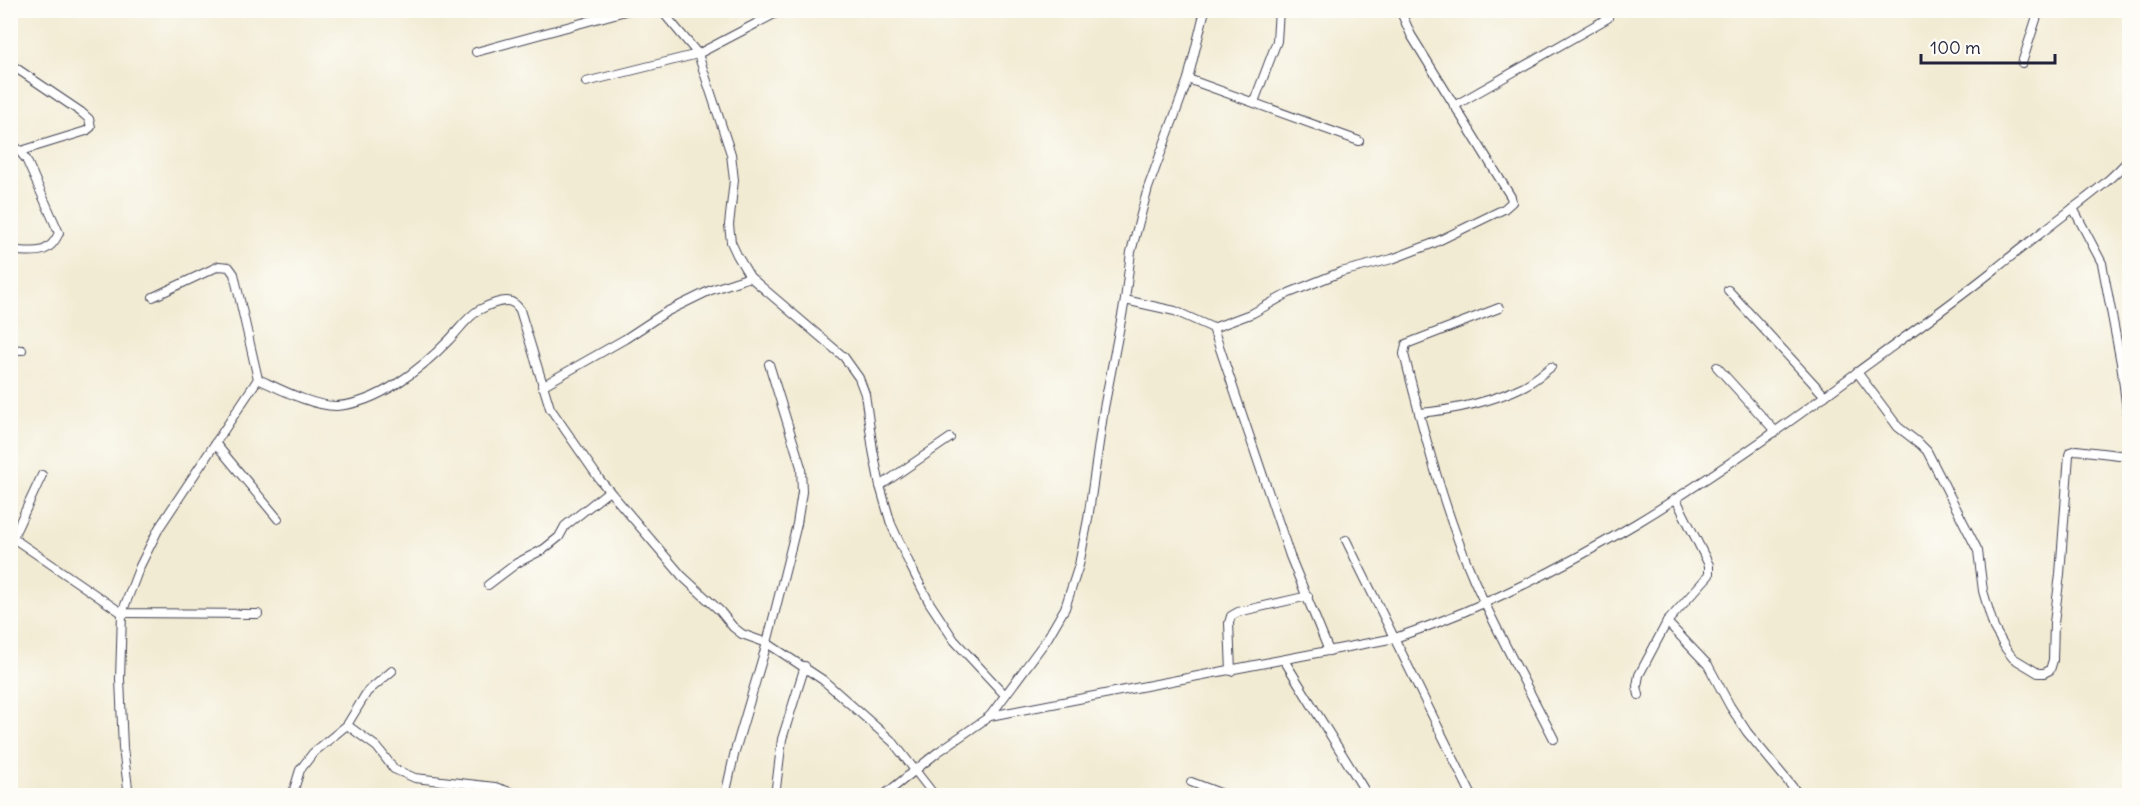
<svg xmlns="http://www.w3.org/2000/svg" width="2140" height="806" font-family="Delius,sans-serif">
  <style>
    .lines { fill: none; stroke-linecap: round; stroke-linejoin: round }
    .street-casing { stroke: #414052; stroke-width: 10 }
    .street { stroke: #fff; stroke-width: 8 }
  </style>
  <rect width="100%" height="100%" fill="#fdfcf7"/>
  <filter id="ink" filterUnits="userSpaceOnUse"><feTurbulence type="fractalNoise" baseFrequency=".0167" numOctaves="2"/><feDisplacementMap in="SourceGraphic" scale="12" xChannelSelector="R" yChannelSelector="G"/><feConvolveMatrix kernelMatrix="1 2 1 2 8 2 1 2 1" color-interpolation-filters="sRGB"/></filter>
  <filter id="wash" filterUnits="userSpaceOnUse"><feTurbulence type="fractalNoise" baseFrequency=".008" numOctaves="4" result="noise"/><feDisplacementMap in="SourceGraphic" scale="24" xChannelSelector="R" yChannelSelector="G"/><feGaussianBlur stdDeviation="1.35" result="paint"/><feColorMatrix in="noise" values="0 0 0 0 0 0 0 0 0 0 0 0 0 0 0 0 0 1.4 0 .05"/><feComposite in="paint" operator="in"/></filter>
  <g filter="url(#wash)">
    <rect width="100%" height="100%" fill="#f2ebd3"/>
  </g>
  <g filter="url(#ink)">
    <g class="lines">
      <g class="street-casing">
        <g id="street">
          <path d="M661,10L698,54L731,154L734,180L729,225L731,242L737,255L750,277L844,357L859,378L865,394L873,450L880,486L891,524L910,565L929,602L954,640L1005,695"/>
          <path d="M476,52L629,10"/>
          <path d="M2022,63L2039,10"/>
          <path d="M10,64L81,112L89,119L91,127L86,131L21,151"/>
          <path d="M1188,79L1359,141"/>
          <path d="M586,82L698,54L782,10"/>
          <path d="M1254,102L1277,41L1279,10"/>
          <path d="M1454,106L1608,18"/>
          <path d="M10,140L26,159L59,233C48,257 34,251 10,251"/>
          <path d="M2073,208L2102,263L2121,363L2130,434"/>
          <path d="M1728,290L1825,396"/>
          <path d="M1125,300L1175,311L1213,328L1253,313L1289,293L1341,272L1392,259L1434,243L1504,209L1512,202L1511,197L1411,35L1400,10"/>
          <path d="M1499,308L1406,344L1404,354C1423,430 1443,508 1474,580C1498,634 1527,686 1554,739"/>
          <path d="M1213,328L1290,556L1329,651"/>
          <path d="M10,349L22,350"/>
          <path d="M1717,367L1776,432"/>
          <path d="M1857,372L1898,427L1920,444L1927,451L1978,551L1983,591L1994,628L2006,649L2013,658L2038,673H2044L2050,670L2053,660L2054,623L2060,574L2069,455L2070,452L2076,450L2119,455L2130,454"/>
          <path d="M258,379C280,389 312,406 336,406C378,404 422,368 449,340C459,330 467,317 479,310C486,306 506,297 513,303C516,304 518,307 520,310L550,408L600,480L682,576L720,611L733,627L742,634L767,643L823,680L893,742L935,796"/>
          <path d="M542,386L625,339L666,312L711,290L750,277"/>
          <path d="M1419,413C1454,410 1493,401 1524,386C1534,381 1543,373 1551,367"/>
          <path d="M215,443L278,519"/>
          <path d="M880,486L950,438"/>
          <path d="M10,536L122,613L258,614"/>
          <path d="M13,537L42,475"/>
          <path d="M1346,540L1472,796"/>
          <path d="M488,585L517,563L544,549L559,537L565,526L609,491"/>
          <path d="M1667,622L1708,665L1730,706L1747,732L1800,796"/>
          <path d="M1284,660L1368,796"/>
          <path d="M1231,671L1229,623L1231,616L1238,612L1308,596"/>
          <path d="M1639,695L1637,686L1639,675L1667,622L1709,575V565L1676,499"/>
          <path d="M990,716L1395,638C1564,581 1713,479 1856,373C1902,339 1949,306 1994,270C2020,249 2046,229 2072,209C2093,193 2113,178 2130,158"/>
          <path d="M347,725L377,747L394,769L415,778L495,787L522,796"/>
          <path d="M1191,782L1228,796"/>
          <path d="M129,796L123,748L120,679L122,613L140,566L159,528L258,379L234,274L229,267L219,266L153,297"/>
          <path d="M292,796L300,770L313,753L347,725L367,692L392,671"/>
          <path d="M725,796L735,751L767,643L797,524L802,492L801,467L769,364"/>
          <path d="M775,796L782,739L805,666"/>
          <path d="M883,796L938,752L990,716L1047,639L1065,608L1079,565L1088,519L1104,408L1125,300L1131,252L1148,188L1188,79L1205,10"/>
        </g>
      </g>
      <use href="#street" class="street"/>
    </g>
  </g>
  <rect width="2140" height="806" fill="none" stroke="#fdfcf7" stroke-width="36"/>
  <path d="M1921 54v9h134v-9" fill="none" stroke="#22223b" stroke-width="3"/>
  <text x="1930" y="54" font-size="18" fill="#22223b" stroke="#fdfcf7" stroke-width="4.5" paint-order="stroke">100 m</text>
</svg>
